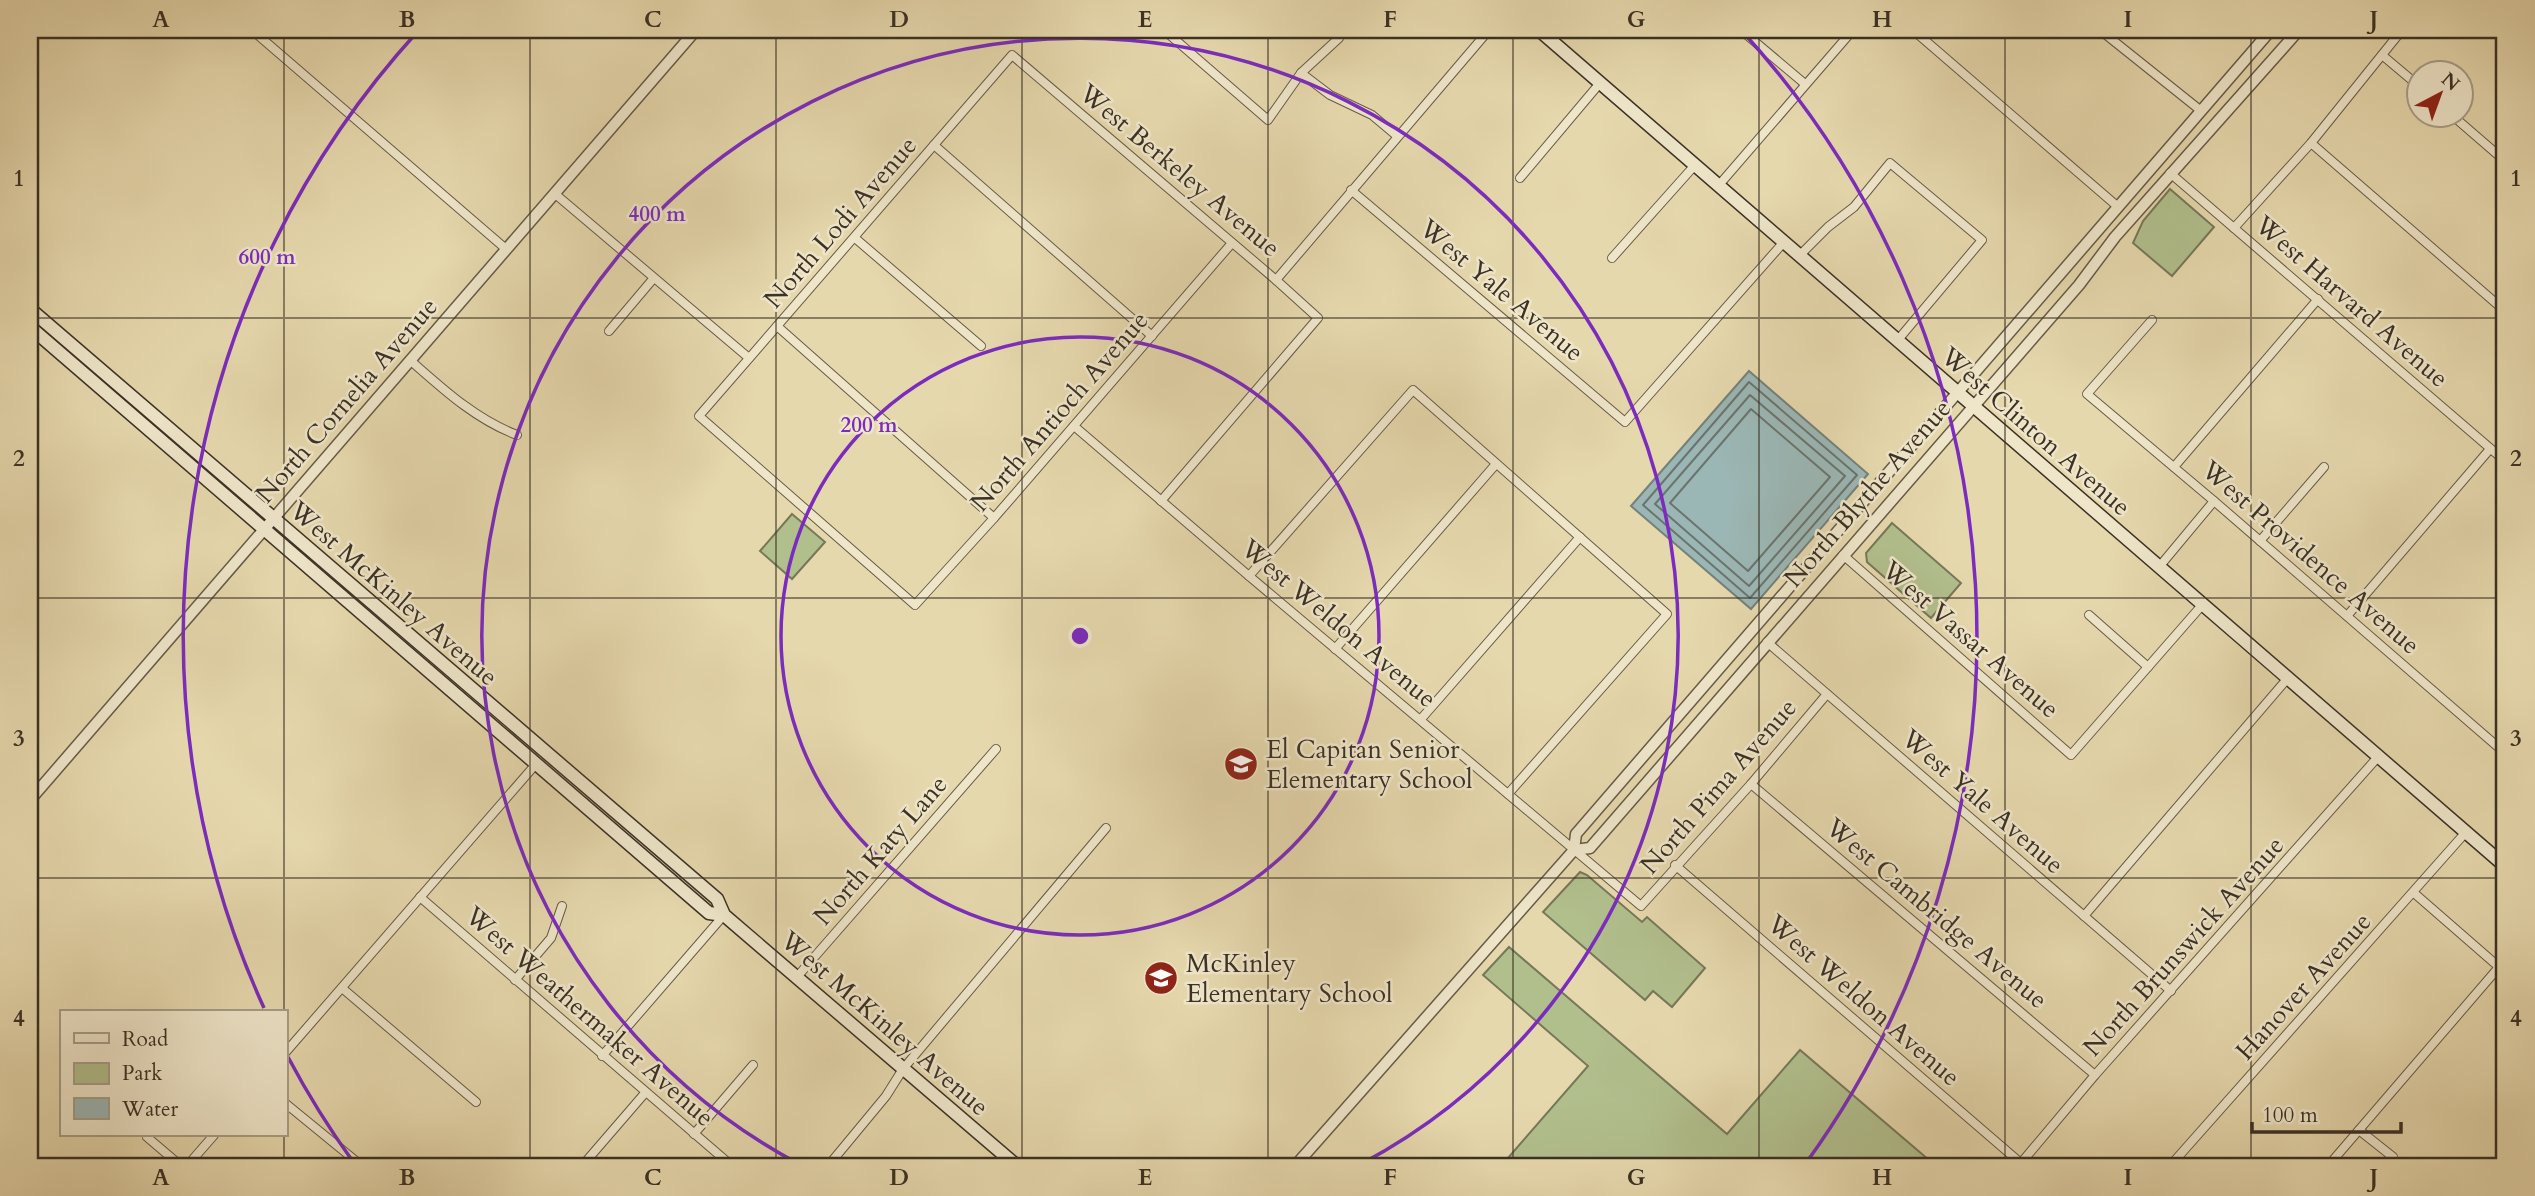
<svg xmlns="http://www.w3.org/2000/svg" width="2535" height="1196" font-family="Cardo,serif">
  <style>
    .green { fill: #b1bf8d; stroke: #767859; stroke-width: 2 }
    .water { fill: #9bb7b5; stroke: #75817b; stroke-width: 2 }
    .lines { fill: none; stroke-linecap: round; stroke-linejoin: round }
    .shore { stroke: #6b746d; stroke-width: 2 }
    .minor-casing { stroke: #665b47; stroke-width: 10 }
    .tertiary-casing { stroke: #665b47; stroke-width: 13 }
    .secondary-casing { stroke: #3b3125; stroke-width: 15 }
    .minor { stroke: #efe6ca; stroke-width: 8 }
    .tertiary { stroke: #efe6ca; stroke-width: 10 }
    .secondary { stroke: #efe6ca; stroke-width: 12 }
    .grid { fill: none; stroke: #3b3125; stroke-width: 2; stroke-opacity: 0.55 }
    .ring { fill: none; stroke: #7b2cbf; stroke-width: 3.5 }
    .labels { text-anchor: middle; stroke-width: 5; stroke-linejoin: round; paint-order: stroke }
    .street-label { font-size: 26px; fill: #3b3125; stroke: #efe6ca }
    .poi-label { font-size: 26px; fill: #3b3125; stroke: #efe6ca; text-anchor: start }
    .centre { fill: #7b2cbf; stroke: #efe6ca; stroke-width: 3.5 }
    .ring-label { font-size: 21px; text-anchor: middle; font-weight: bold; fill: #7b2cbf; stroke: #efe6ca; stroke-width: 5; stroke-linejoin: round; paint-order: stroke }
    .neatline { fill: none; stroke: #3b3125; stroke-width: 2.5 }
    .grid-label { font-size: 23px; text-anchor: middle; font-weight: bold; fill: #3b3125 }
  </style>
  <rect width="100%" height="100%" fill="#e6d8ad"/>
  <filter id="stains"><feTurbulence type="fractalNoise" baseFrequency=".00286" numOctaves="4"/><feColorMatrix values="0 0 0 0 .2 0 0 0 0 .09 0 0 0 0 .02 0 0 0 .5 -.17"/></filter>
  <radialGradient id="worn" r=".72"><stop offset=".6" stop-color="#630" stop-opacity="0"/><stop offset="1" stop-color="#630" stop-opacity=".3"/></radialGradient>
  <g class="green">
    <path d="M2170,189L2214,227L2172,276L2133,243L2143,221Z"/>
    <path d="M792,514L825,542L792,579L760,551Z"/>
    <path d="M1892,523L1961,583L1931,618L1867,562L1866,553Z"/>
    <path d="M1580,872L1587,875L1642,922L1647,917L1705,968L1672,1007L1653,991L1645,1000L1543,912Z"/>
    <path d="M1509,947L1727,1134L1800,1050L1936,1166H1501L1588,1066L1483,975Z"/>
  </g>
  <path class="water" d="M1749,371L1868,474L1751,609L1631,506Z"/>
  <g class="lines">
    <g class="shore">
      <path d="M1749,382L1857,475L1750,598L1643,505Z"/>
      <path d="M1750,395L1845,476L1749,586L1655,504Z"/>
      <path d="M1751,409L1830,477L1748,571L1670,503Z"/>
    </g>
    <g class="minor-casing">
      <g id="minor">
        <path d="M252,30L506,249"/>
        <path d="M1164,30L1268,120L1301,73L1339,38L1330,30"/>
        <path d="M1741,30L1805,84"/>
        <path d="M1913,30L2117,206"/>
        <path d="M2100,30L2200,110"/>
        <path d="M2382,55L2420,87"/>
        <path d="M1301,73L1330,95L1372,115L1397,136"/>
        <path d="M2453,116L2505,161"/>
        <path d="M2311,143L2505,311"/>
        <path d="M934,145L1152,336"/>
        <path d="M2170,173L2505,461"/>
        <path d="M1520,178L1600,83"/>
        <path d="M1719,185L1853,30"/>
        <path d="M1351,190L1625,422L1783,243"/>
        <path d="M554,193L749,358"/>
        <path d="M2234,228L2311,143L2402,30"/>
        <path d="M855,238L981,346"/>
        <path d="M1799,256L1828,227L1854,207L1890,163L1982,240L1897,341"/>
        <path d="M1612,258L1695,165"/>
        <path d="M1276,280L1489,30"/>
        <path d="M2152,320L2087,394L2214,501L2505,753"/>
        <path d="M777,326L994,518"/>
        <path d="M609,331L653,279"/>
        <path d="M410,360C443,389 475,419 517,435"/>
        <path d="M1074,426L1249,576L1641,906L1751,784L1827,694"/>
        <path d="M2174,467L2318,299"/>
        <path d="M1161,501L1318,318L1276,280L1012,55L699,416L915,605L994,518L1232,243"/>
        <path d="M2260,541L2324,467"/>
        <path d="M1843,555L2071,755L2203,604"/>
        <path d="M2159,567L2214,501"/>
        <path d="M1249,576L1413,390L1667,614L1508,794"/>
        <path d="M2089,615L2148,667"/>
        <path d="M2347,616L2490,449"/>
        <path d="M1767,642L2171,991"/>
        <path d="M1335,649L1496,464"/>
        <path d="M1421,719L1580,537"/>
        <path d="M1751,784L2095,1075"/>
        <path d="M1675,865L2023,1165"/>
        <path d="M420,897L732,1166"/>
        <path d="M2084,916L2287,679"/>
        <path d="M796,978L996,749"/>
        <path d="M515,980L551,938L562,906"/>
        <path d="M342,988L476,1102"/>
        <path d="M285,1053L536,764"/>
        <path d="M602,1056L724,915"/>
        <path d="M285,1103L362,1166"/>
        <path d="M2359,1130L2393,1157"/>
        <path d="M694,1134L753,1065"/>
        <path d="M147,1137L181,1166"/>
        <path d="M2021,1163L2095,1075L2377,758"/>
        <path d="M187,1166L214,1135"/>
        <path d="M582,1166L645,1093"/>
        <path d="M828,1166L886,1096L903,1069L1106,828"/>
        <path d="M2170,1166L2466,832"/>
        <path d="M2328,1166L2499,967L2414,893"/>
      </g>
    </g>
    <g class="tertiary-casing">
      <g id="tertiary">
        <path d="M30,800L696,30"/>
        <path d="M1574,850L1590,848L2079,285L2115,237L2299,30"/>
        <path d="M1295,1166L1574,850L1576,834L2271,30"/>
      </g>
    </g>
    <g class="secondary-casing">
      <g id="secondary">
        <path d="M1539,30C1860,309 2181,589 2505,866"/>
        <path d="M30,309L717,899L724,915L1017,1166"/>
        <path d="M30,327L709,913L724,915"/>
      </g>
    </g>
    <use href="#minor" class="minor"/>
    <use href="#tertiary" class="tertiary"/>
    <use href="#secondary" class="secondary"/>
  </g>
  <path class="grid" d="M284,30V1012M530,30V1166M776,30V1166M1022,30V1166M1268,30V1166M1513,30V1166M1759,30V1166M2005,30V1166M2251,30V1166M30,318H2505M30,598H2505M30,878H2505M284,1135V1166"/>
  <g class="ring">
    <circle cx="1080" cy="636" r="299"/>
    <path d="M799 1164A598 598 0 1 1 1361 1164"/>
    <path d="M354 1163A897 897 0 0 1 288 1057M264 1008A897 897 0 0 1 419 30M1741 30A897 897 0 0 1 1806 1163"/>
  </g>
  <defs>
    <g id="school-disc" transform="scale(1.75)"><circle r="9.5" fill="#8f2418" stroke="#efe6ca"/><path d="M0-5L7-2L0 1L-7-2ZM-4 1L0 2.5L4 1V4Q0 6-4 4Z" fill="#fff"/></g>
  </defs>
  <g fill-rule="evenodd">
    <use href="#school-disc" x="1241" y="764"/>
    <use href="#school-disc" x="1161" y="978"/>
  </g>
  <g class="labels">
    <g class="street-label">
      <text transform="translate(1180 170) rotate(40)" y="9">West Berkeley Avenue</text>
      <text transform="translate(840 222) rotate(-49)" y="9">North Lodi Avenue</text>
      <text transform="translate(1502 290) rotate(40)" y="9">West Yale Avenue</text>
      <text transform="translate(2352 301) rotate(41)" y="9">West Harvard Avenue</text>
      <text transform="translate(346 400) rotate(-49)" y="9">North Cornelia Avenue</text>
      <text transform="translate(1059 411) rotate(-49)" y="9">North Antioch Avenue</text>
      <text transform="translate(2036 431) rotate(41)" y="9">West Clinton Avenue</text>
      <text transform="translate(1867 493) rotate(-49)" y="9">North Blythe Avenue</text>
      <text transform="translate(2311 557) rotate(41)" y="9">West Providence Avenue</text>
      <text transform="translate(394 593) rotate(41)" y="9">West McKinley Avenue</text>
      <text transform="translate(1339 623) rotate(40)" y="9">West Weldon Avenue</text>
      <text transform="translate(1971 639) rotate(41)" y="9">West Vassar Avenue</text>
      <text transform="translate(1718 786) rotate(-49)" y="9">North Pima Avenue</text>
      <text transform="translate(1983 801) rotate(41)" y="9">West Yale Avenue</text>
      <text transform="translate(880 850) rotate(-49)" y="9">North Katy Lane</text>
      <text transform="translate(1937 913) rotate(40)" y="9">West Cambridge Avenue</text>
      <text transform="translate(2183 946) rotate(-48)" y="9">North Brunswick Avenue</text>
      <text transform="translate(2303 986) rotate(-48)" y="9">Hanover Avenue</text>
      <text transform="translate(1864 1000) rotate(41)" y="9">West Weldon Avenue</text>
      <text transform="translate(590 1016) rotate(41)" y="9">West Weathermaker Avenue</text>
      <text transform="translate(885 1023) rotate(41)" y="9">West McKinley Avenue</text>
    </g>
    <g class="poi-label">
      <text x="1266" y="758">El Capitan Senior<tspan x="1266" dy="30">Elementary School</tspan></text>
      <text x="1186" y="972">McKinley<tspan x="1186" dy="30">Elementary School</tspan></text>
    </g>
  </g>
  <circle cx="1080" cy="636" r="10" class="centre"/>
  <g class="ring-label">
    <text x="657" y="221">400 m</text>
    <text x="267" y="264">600 m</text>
    <text x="869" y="432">200 m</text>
  </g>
  <rect width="2535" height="1196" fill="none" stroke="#e6d8ad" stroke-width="77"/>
  <rect x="60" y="1010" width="228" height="126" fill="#efe6ca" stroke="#a79e88" stroke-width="2"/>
  <rect x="74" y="1033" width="35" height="10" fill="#efe6ca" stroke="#a79e88" stroke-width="2"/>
  <text x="122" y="1046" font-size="21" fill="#3b3125">Road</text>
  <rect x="74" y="1063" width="35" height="21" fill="#b1bf8d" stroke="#a79e88" stroke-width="2"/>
  <text x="122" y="1080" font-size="21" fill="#3b3125">Park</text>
  <rect x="74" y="1098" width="35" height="21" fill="#9bb7b5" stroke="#a79e88" stroke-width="2"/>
  <text x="122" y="1116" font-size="21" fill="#3b3125">Water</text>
  <g transform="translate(2440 94) rotate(41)"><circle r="33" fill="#efe6ca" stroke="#a79e88" stroke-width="2"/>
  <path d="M0-5L12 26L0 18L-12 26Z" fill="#8f2418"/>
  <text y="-10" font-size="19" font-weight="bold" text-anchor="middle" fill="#3b3125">N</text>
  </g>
  <path d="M2252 1122v10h149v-10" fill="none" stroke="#3b3125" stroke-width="3.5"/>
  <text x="2262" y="1122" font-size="21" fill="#3b3125" stroke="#efe6ca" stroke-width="5" paint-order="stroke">100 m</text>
  <rect x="38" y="38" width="2458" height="1120" class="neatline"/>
  <g class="grid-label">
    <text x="161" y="27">A</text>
    <text x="407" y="27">B</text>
    <text x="653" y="27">C</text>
    <text x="899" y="27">D</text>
    <text x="1145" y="27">E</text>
    <text x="1390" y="27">F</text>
    <text x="1636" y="27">G</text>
    <text x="1882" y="27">H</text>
    <text x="2128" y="27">I</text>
    <text x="2374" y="27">J</text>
    <text x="19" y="186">1</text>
    <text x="2516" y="186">1</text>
    <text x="19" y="466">2</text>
    <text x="2516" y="466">2</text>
    <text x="19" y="746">3</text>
    <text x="2516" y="746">3</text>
    <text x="19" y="1026">4</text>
    <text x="2516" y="1026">4</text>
    <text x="161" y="1185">A</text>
    <text x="407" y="1185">B</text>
    <text x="653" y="1185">C</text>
    <text x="899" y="1185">D</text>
    <text x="1145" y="1185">E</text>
    <text x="1390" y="1185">F</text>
    <text x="1636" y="1185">G</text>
    <text x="1882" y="1185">H</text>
    <text x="2128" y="1185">I</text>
    <text x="2374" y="1185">J</text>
  </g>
  <rect width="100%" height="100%" filter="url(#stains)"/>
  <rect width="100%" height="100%" fill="url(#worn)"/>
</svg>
